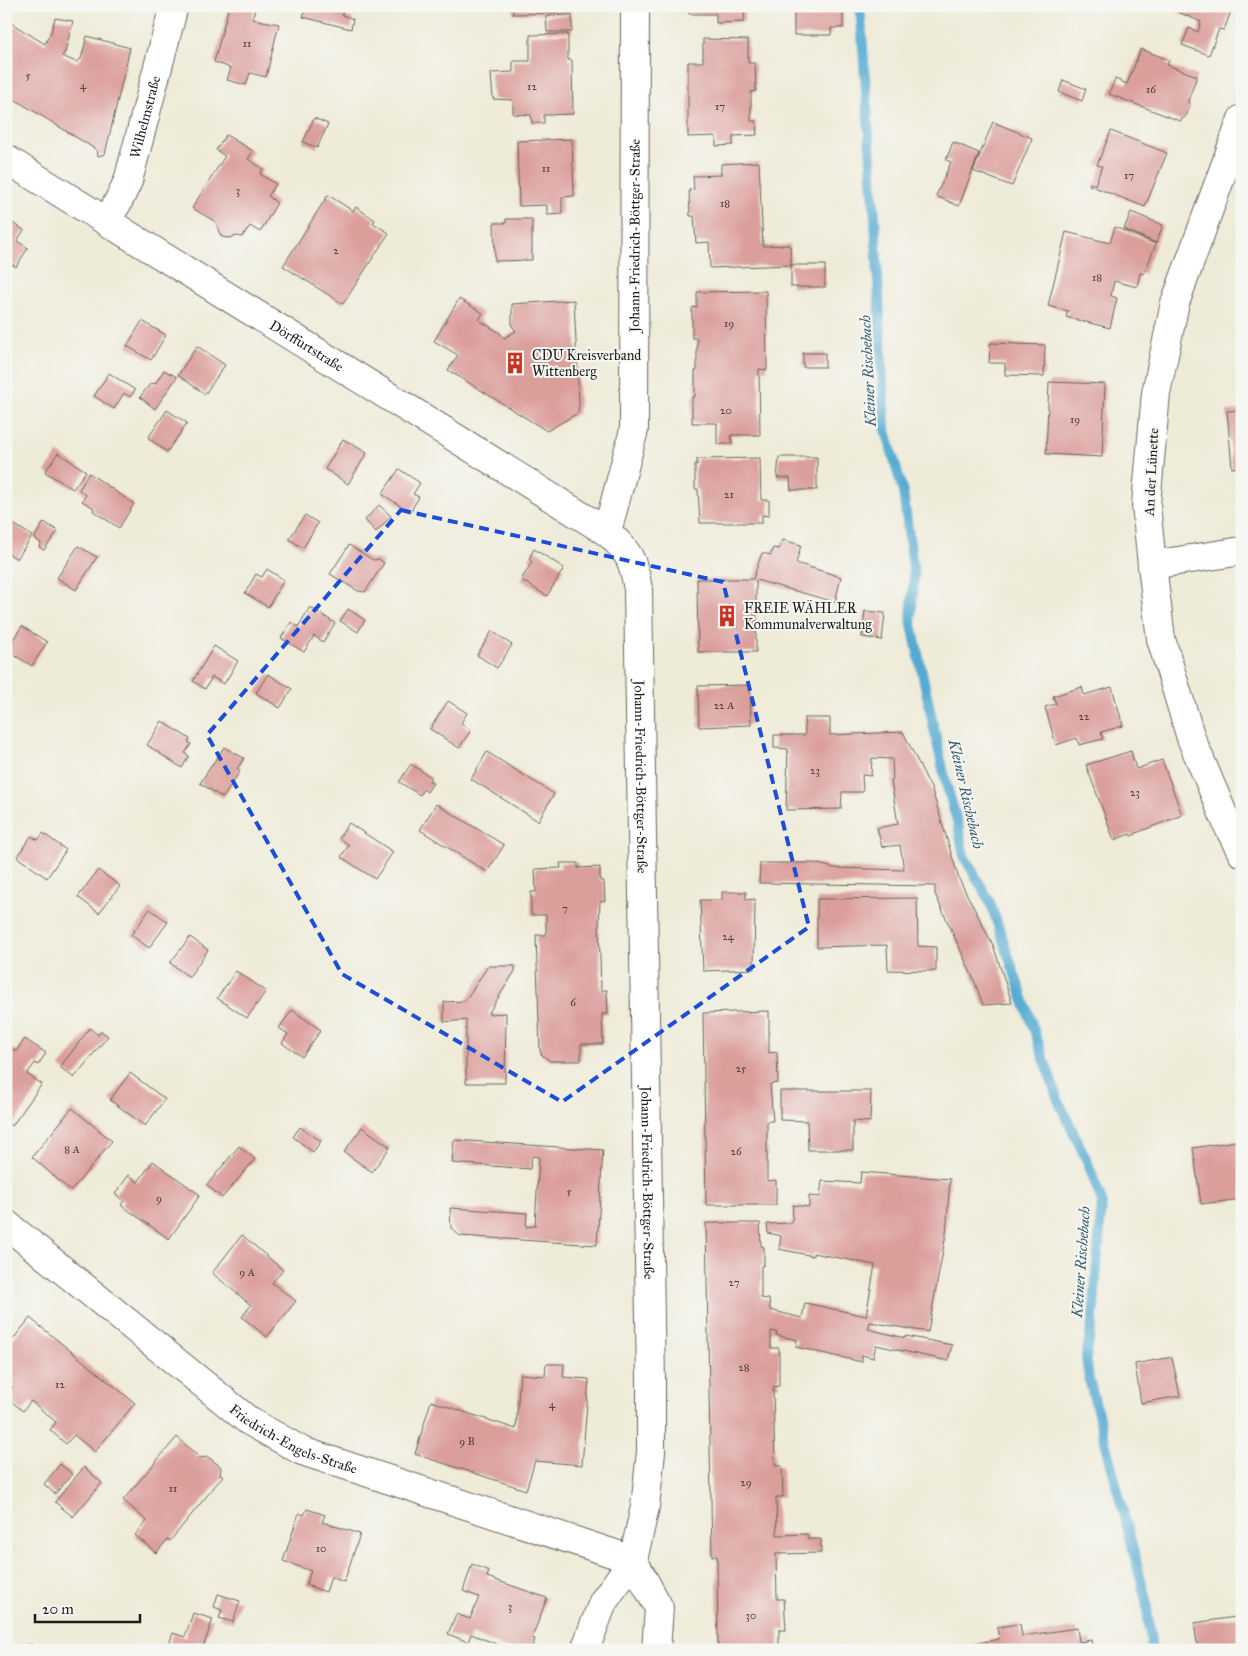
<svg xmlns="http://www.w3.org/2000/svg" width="1248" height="1656" font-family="'IM FELL Great Primer',serif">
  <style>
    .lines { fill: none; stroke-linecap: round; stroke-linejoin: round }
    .stream { stroke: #55aad1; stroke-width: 10 }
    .building { fill: #db9f9b }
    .minor-casing { stroke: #66645e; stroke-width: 30 }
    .minor { stroke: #fff; stroke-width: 28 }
    .marked { fill: none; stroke: #1d4ed8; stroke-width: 4; stroke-dasharray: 10 6; stroke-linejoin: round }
    .labels { text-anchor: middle; stroke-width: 4; stroke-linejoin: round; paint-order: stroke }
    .number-label { font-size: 11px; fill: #4c3d3c }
    .street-label { font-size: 14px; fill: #1c1c1c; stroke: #f6f6f2 }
    .poi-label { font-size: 14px; fill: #1c1c1c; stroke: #f6f6f2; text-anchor: start }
    .water-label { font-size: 15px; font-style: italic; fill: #365c6d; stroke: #f6f6f2 }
  </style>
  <rect width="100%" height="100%" fill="#f6f6f2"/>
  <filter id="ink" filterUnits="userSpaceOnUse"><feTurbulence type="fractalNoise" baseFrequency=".02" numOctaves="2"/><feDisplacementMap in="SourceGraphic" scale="10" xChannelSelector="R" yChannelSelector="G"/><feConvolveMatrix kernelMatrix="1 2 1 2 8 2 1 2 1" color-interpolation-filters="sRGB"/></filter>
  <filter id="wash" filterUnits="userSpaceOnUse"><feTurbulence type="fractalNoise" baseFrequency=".0096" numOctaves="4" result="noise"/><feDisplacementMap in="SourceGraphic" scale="20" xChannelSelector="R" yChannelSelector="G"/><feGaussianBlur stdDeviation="1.12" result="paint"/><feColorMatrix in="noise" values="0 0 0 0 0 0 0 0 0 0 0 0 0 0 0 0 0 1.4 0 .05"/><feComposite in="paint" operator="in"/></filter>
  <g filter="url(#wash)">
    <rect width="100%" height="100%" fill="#eeebd8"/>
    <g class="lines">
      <path class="stream" d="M860,6L875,218L885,427L903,492L914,575L911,620L936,738L947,787L958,824L964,856L990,902L1058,1100L1088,1163L1102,1202L1093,1318L1086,1357L1089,1379L1146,1600L1152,1650"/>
    </g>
    <g id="blocks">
      <g class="building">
        <path d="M229,6H256L252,19L279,24L266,77L250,73L246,85L227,80L231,68L214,62Z"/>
        <path d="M306,6H334L343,9L342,15L353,19L351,29L303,17Z"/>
        <path d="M513,6H571V13L513,14Z"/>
        <path d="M689,6H745L744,22L716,23V14H689Z"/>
        <path d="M794,6H843V28H831V35H794Z"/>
        <path d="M1181,6H1233L1224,30L1219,29L1209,55L1182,45L1189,28L1198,32L1201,22L1178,12Z"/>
        <path d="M572,15V32H547L546,16Z"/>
        <path d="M55,18L73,21L65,52L62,56L76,62L81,59L87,36L130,48L105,154L98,156L97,150L6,94V20L45,44L51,32Z"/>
        <path d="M568,34V60H572L573,114L544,115V123H532L531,115L513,114V100L493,99L491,73L513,72V61H530V35Z"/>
        <path d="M703,39L748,40V63H755L756,91L751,92V121H756L757,135L733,136V145L716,146V136L688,137V62H703Z"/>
        <path d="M1141,49L1169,60L1167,65L1197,76L1188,101L1190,106L1186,116L1180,121L1109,94L1115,79L1127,84Z"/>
        <path d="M1063,80L1086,89L1082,101L1059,92Z"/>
        <path d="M314,118L328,124L317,148L303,142Z"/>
        <path d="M993,122L1032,138L1012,186L973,171Z"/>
        <path d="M1111,131L1167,153L1145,207L1089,185L1090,183L1095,185L1102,166L1097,165Z"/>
        <path d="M226,135L253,151L248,159L263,169L260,174L276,184L268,196L277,203L260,232L250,226L242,237L238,236L228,238L222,237L219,232L216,222L192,208L225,156L216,150Z"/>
        <path d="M572,139L574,196L562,197V214L547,215V205L519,206L517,141Z"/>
        <path d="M953,142L979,153L959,206L936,196L951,162L946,160Z"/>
        <path d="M759,162L763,246L790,245L791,265L710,268L709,242L696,243L694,216H690L689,190L694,189L693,176L721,175V164Z"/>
        <path d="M328,195L353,211L356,207L375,220L373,223L389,233L343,304L283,266Z"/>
        <path d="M1131,212L1163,225L1156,243L1124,229Z"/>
        <path d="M6,219L24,230L17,241L28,248L16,267L6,261Z"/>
        <path d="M506,219H532V260L495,261L494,223H506Z"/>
        <path d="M1115,227L1156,244L1144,274L1140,273L1137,287L1114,281L1111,296L1117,298L1110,328L1066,317L1068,311L1048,306L1066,232L1110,243Z"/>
        <rect x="791" y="265" width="34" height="22"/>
        <path d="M766,291L767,370L759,369L760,435H731L732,444H717V423H692V397H695V371L697,370V338H692V308L697,307V292Z"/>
        <path d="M459,299L483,313L479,320L500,333L504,338L516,331L512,326V304L574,300L579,404L578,413L547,431L448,370L458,355L434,341Z"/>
        <path d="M142,321L166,335L151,360L127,346Z"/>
        <path d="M990,343L1045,345L1044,376L1005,375V363H989Z"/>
        <path d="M197,346L225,365L205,394L178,375Z"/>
        <rect x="803" y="353" width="22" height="14"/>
        <path d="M164,370L177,377L155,409L140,397L151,383L155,384Z"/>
        <path d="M109,373L135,390L130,397L124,393L114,409L94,396Z"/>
        <path d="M1049,382L1105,384L1102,457L1046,454Z"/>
        <path d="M167,410L187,423L167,452L148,438Z"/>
        <path d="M1242,410V467L1232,468L1227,411Z"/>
        <path d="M343,439L367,453L348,484L325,469Z"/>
        <path d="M58,453L86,471L73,489L45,472Z"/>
        <path d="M779,457H817V490H791L790,478H777Z"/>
        <path d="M760,458L761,500H769V516L762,515V523H700L698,489H695V464L697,465V459Z"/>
        <path d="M399,469L420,483L413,494L419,497L410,512L382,494Z"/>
        <path d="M89,473L134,504L119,528L93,511L94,508L82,501L86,495L79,490Z"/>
        <path d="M379,505L391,516L376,532L365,520Z"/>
        <path d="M305,515L318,523L303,548L289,539Z"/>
        <path d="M44,522L58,531L44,550L39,547L41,543L34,538Z"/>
        <path d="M12,523L32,536L17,559L6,552V533Z"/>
        <path d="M783,540L801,545L796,563L841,577L835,602L756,580V652H698L697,579H753L762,553L771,555L773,548L779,549Z"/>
        <path d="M349,545L373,560L379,559L384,563L365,592L358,591L330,574Z"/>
        <path d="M78,546L97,557L76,590L57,578Z"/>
        <path d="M534,549L564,568L547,596L521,580L532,562L529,559Z"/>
        <path d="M267,569L284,580L268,607L245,593L256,574L262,577Z"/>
        <path d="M310,607L335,623L323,642L314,636L304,652L281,638L291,622L298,627Z"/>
        <path d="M348,609L365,620L358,632L340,621Z"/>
        <path d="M865,611L885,613L882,640L862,637Z"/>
        <path d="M22,626L47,642L32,666L6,650Z"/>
        <path d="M492,631L512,645L497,668L477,655Z"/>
        <path d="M214,646L238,661L224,684L212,677L205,689L193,681Z"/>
        <path d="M268,674L292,689L280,708L256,693Z"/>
        <path d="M750,685L751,725L699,727L698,686Z"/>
        <path d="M1082,687L1084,695L1112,687L1123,726L1101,732L1103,739L1079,745L1077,738L1056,745L1045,707L1056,704L1053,696Z"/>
        <path d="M448,701L467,713L461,723L471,730L459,748L430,729Z"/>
        <path d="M804,718H830V735L903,732L932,790L959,879L993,945L1012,1003L983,1005L974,980L935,894V886L759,883L760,863H814L834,868L904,870L900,845L882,847L877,828L898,824L891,780L893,779L892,759L872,758L871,776L862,775L863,792H842L841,809L786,810L788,749L774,748V735H805Z"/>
        <path d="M162,721L190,739L188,742L191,744L185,753L189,756L182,768L147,745Z"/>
        <path d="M224,747L244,758L237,769L240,771L223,798L200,783Z"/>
        <path d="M1131,751L1136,769L1162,760L1182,815L1136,833V834L1131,836L1130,834L1114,840L1086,765Z"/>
        <path d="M487,752L554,794L538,821L471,779Z"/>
        <path d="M411,764L431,777L429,781L433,783L427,792L423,789L420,795L399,782Z"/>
        <path d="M436,804L504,845L487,872L420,830Z"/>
        <path d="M349,823L393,852L375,879L341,857L349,845L339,838Z"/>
        <path d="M43,833L66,850L47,878L17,857L31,836L38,840Z"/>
        <path d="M560,863H578V868L600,867V881H604L605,901H600L599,927L601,990H607L608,1014H602L603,1044H581V1061H550L541,1054L540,1050L536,935H546V915H531V892H536L535,869L561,868Z"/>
        <path d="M98,870L120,886L99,913L78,897Z"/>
        <path d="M722,892H746V900L755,899L754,969L703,971L700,900H722Z"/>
        <path d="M917,898L918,946L936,947V971L888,970L887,945L817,947V899Z"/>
        <path d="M150,909L168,922L149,948L131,935Z"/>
        <path d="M190,937L208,950L189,977L170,963Z"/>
        <path d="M488,966H515V971L488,1014L506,1013L505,1083H466V1020L444,1022V1002L465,1001Z"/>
        <path d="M236,971L266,991L247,1018L217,998Z"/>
        <path d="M292,1010L321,1030L302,1057L282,1043L288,1034L279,1028Z"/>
        <path d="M769,1011V1053L777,1052L778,1083L770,1084L773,1121H767V1181L776,1180V1205H706L703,1013Z"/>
        <path d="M90,1028L98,1035L101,1031L108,1036L74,1078L60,1067Z"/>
        <path d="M25,1039L46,1053L38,1065L35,1063L27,1074L42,1084L12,1126L6,1123V1054L11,1048L16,1051Z"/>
        <path d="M130,1073L165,1099L145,1126L110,1100Z"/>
        <path d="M780,1091H871L870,1122L853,1121V1150H808L807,1121L780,1120Z"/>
        <path d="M72,1108L112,1141L71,1191L32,1157Z"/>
        <path d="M300,1127L321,1141L313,1152L293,1137Z"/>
        <path d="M362,1127L390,1147L372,1172L344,1152Z"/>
        <path d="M454,1140L603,1150L597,1245L460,1236L451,1228L450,1208L527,1213L526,1227L535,1226L539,1157L532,1156L530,1169L452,1163Z"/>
        <path d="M1242,1140V1199L1201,1204L1193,1148Z"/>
        <path d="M239,1146L255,1159L222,1198L207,1185Z"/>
        <path d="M153,1161L200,1195L169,1239L121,1205L124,1201L115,1194L129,1175L138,1182Z"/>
        <path d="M861,1172L950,1179L946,1234L928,1332L870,1322L868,1329L905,1338L906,1336L952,1345L948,1361L876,1345L873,1358L862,1355V1362L796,1347L797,1340L776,1335L777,1332L771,1331V1348H779V1386L773,1387L775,1466H782L783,1497H776L777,1535L807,1534L808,1539H821V1553L776,1554L777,1599H784L786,1630H779V1650H718L717,1556H712L706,1223H760L761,1246L764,1247V1265L761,1266V1298L769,1299L770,1310L802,1318L805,1303L866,1316L875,1265L813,1253V1256L779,1249L781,1236L768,1233L767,1224L792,1223L793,1205L809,1207V1196L820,1197L822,1181L860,1183Z"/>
        <path d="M242,1235L283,1270L272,1283L296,1301L267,1337L242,1317L251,1305L212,1273Z"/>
        <path d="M30,1318L135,1403L95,1452L74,1435L66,1444L50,1430L56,1422L31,1401L23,1411L6,1397V1394L13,1387L6,1381V1348Z"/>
        <path d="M1172,1357L1180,1396L1141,1403L1135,1364Z"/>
        <path d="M546,1364H564L563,1377L589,1379L582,1465L535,1461L526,1490L415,1454L431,1401L516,1429L520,1374L545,1376Z"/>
        <path d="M177,1437L200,1458L208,1457L221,1467L220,1474L223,1476L170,1541L168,1539L156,1553L135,1535L147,1521L123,1500Z"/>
        <path d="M60,1464L72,1474L55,1494L44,1484Z"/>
        <path d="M84,1467L102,1483L73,1517L55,1502Z"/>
        <path d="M307,1509L325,1515L322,1522L360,1534L344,1582L331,1577L326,1592L306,1585L311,1571L283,1561L299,1513L304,1515Z"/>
        <path d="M472,1564L489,1571L487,1577L547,1598L532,1638L535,1639L531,1650H511L471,1634L468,1642L448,1634L456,1614L470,1619L479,1597L463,1591Z"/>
        <path d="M218,1594L240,1601L233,1622L219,1618L222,1610L214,1607Z"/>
        <path d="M193,1613L213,1619L202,1650H167L173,1633L185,1637Z"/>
        <path d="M1242,1616V1650H1198L1194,1623Z"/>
        <path d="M1020,1624L1022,1636L1077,1628L1079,1642L1091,1640L1093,1650H941L999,1639L997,1627Z"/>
        <path d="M32,1644L34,1650H6V1647Z"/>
      </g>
    </g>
  </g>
  <g filter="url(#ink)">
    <use href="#blocks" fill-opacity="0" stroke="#66645e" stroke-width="1"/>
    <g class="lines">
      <g class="minor-casing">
        <g id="minor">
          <path d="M1242,119L1175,303L1156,393L1146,505L1152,565L1161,639L1191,738L1229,828L1242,853"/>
          <path id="s1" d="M6,159L607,532C629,552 633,559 638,589L651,1381V1452L645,1507L633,1560L603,1602L585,1650"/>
          <path id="s2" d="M106,221L118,202L128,181L174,6"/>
          <path id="s3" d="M607,532L634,430L635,6"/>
          <path d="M1152,565L1242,551"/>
          <path id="s4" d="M6,1224L249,1421L302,1451L633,1560"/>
          <path d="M633,1560L659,1608L656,1650"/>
        </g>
      </g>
      <use href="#minor" class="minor"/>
    </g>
  </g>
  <path class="marked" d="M401,510L723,582L809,927L562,1102L342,974L207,735Z"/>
  <defs>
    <g id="building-bare" transform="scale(1.725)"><path d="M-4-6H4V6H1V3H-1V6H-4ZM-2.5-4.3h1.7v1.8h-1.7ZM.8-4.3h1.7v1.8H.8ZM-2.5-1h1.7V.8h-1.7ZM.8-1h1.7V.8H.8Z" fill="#c8321e" stroke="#f6f6f2" stroke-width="2.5" paint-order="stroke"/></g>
  </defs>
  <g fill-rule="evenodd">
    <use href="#building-bare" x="515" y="363"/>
    <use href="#building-bare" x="727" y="616"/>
  </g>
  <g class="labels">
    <g class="number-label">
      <text x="247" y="47">11</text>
      <text x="28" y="79">5</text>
      <text x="83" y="89">4</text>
      <text x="532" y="90">12</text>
      <text x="1151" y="93">16</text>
      <text x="720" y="110">17</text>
      <text x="546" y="172">11</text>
      <text x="1129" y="179">17</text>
      <text x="238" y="194">3</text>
      <text x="725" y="207">18</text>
      <text x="336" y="254">2</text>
      <text x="1097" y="281">18</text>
      <text x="729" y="327">19</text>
      <text x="726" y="414">20</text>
      <text x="1075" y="423">19</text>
      <text x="729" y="498">21</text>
      <text x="724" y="709">22 A</text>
      <text x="1084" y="720">22</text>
      <text x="815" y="774">23</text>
      <text x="1135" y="796">23</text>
      <text x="565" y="912">7</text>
      <text x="728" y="940">24</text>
      <text x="573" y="1006">6</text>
      <text x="741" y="1072">25</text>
      <text x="72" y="1153">8 A</text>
      <text x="736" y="1155">26</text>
      <text x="569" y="1195">5</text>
      <text x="159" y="1202">9</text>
      <text x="247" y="1276">9 A</text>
      <text x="734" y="1286">27</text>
      <text x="744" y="1371">28</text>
      <text x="60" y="1388">12</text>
      <text x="552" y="1408">4</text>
      <text x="467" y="1445">9 B</text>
      <text x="746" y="1486">29</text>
      <text x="173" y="1492">11</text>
      <text x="321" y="1552">10</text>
      <text x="510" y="1610">3</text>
      <text x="751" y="1619">30</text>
    </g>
    <g class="street-label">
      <text dy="5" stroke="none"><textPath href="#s2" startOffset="112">Wilhelmstraße</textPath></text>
      <text dy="5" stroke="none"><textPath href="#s3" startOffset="300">Johann-Friedrich-Böttger-Straße</textPath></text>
      <text dy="5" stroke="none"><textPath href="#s1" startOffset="354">Dörffurtstraße</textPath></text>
      <text transform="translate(1151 472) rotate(-87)" y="5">An der Lünette</text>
      <text dy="5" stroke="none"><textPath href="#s1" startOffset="962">Johann-Friedrich-Böttger-Straße</textPath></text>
      <text dy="5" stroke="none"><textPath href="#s1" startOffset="1368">Johann-Friedrich-Böttger-Straße</textPath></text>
      <text dy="5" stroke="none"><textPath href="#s4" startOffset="361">Friedrich-Engels-Straße</textPath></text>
    </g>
    <g class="poi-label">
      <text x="532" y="360">CDU Kreisverband<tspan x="532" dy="16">Wittenberg</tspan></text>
      <text x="744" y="613">FREIE WÄHLER<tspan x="744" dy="16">Kommunalverwaltung</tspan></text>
    </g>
    <g class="water-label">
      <text transform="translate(868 371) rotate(-93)" y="5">Kleiner Rischebach</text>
      <text transform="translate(966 794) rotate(77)" y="5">Kleiner Rischebach</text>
      <text transform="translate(1081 1262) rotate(-86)" y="5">Kleiner Rischebach</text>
    </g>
  </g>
  <rect width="1248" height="1656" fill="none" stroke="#f6f6f2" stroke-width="25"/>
  <path d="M35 1614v8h105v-8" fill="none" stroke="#1c1c1c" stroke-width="2.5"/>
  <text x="42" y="1614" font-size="15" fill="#1c1c1c" stroke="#f6f6f2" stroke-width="4" paint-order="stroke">20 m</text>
</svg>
